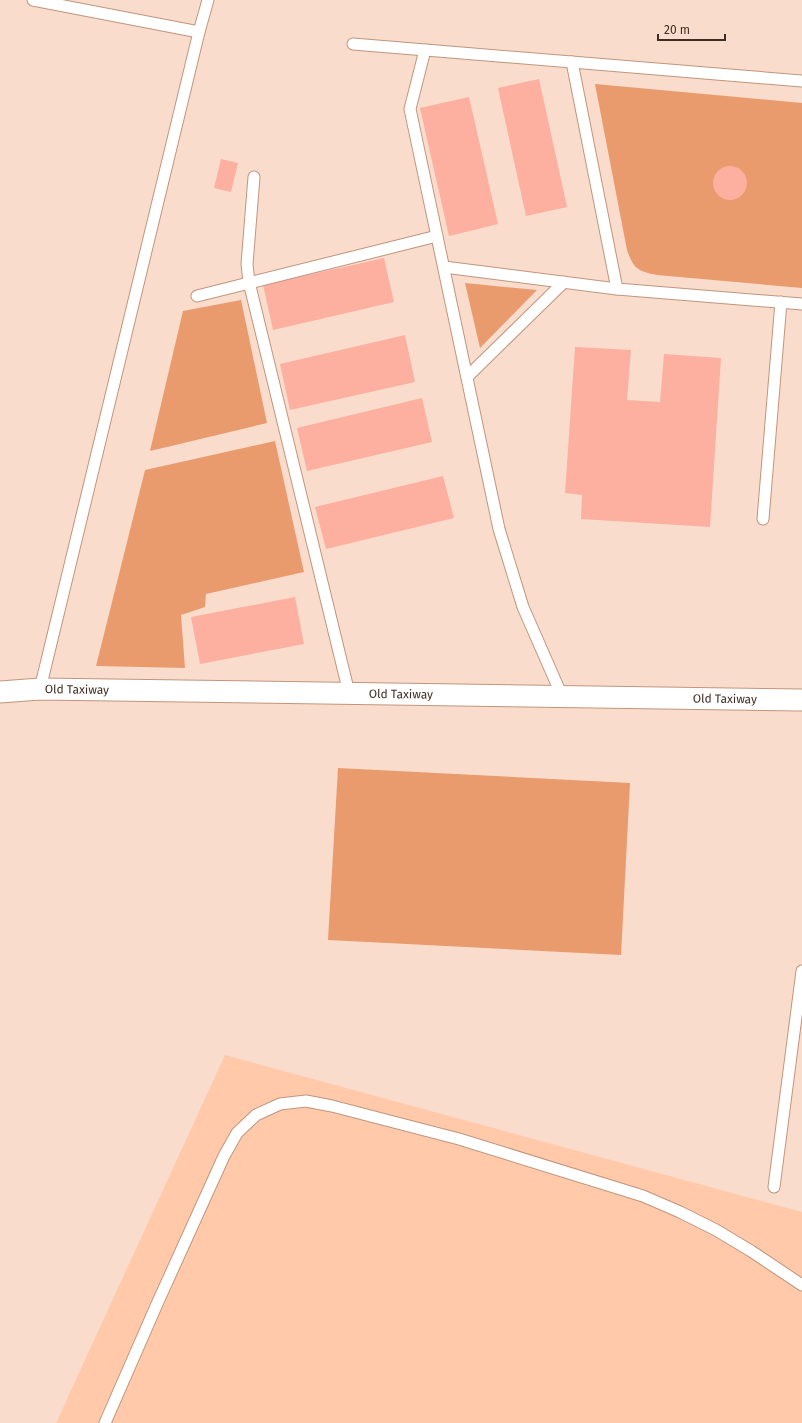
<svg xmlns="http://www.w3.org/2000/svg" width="802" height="1423" font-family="'Fira Sans',sans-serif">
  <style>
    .built { fill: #ffc9aa }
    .green { fill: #e99b6d }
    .building { fill: #fdafa0 }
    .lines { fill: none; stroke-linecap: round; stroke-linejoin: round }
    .service-casing { stroke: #c1957c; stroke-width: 13 }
    .minor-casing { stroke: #c1957c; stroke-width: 23 }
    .service { stroke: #fff; stroke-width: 11 }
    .minor { stroke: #fff; stroke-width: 21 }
    .labels { text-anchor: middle; stroke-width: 4; stroke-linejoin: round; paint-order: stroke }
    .street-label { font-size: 12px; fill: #3f2d23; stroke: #f9dccc }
  </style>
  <rect width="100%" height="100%" fill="#f9dccc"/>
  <path class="built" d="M225,1055L802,1212V1423H56Z"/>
  <g class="green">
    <path d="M595,84L802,103V288L657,275C637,271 634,269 627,250Z"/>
    <path d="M465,283L537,290L480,348Z"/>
    <path d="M241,300L267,423L150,451L183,311Z"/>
    <path d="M275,441L304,572L206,594L205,607L181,615L185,668L96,666L145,470Z"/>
    <path d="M338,768L630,783L621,955L328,940Z"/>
  </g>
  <g class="building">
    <path d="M539,79L567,207L526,216L498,88Z"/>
    <path d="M469,97L498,224L449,236L420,108Z"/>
    <path d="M221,159L238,163L231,192L214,188Z"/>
    <circle cx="730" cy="183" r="17"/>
    <path d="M384,258L394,302L273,330L263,285Z"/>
    <path d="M405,335L415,382L290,410L280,364Z"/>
    <path d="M575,347L631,350L627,400L660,402L664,354L721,358L710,527L581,519L582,495L565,493Z"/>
    <path d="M422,398L432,442L307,471L297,428Z"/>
    <path d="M443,476L454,518L326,549L315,507Z"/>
    <path d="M295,597L304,644L200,664L191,617Z"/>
  </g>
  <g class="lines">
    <g class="service-casing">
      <g id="service">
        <path d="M33,0L199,32"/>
        <path d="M353,44L802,81"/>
        <path d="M425,50L410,109L499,529L523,607L562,696"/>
        <path d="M572,62L617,289"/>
        <path d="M254,177L247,264L249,282L349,693"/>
        <path d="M444,267L617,289L802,304"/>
        <path d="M197,296L437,236"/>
        <path d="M467,377L564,282"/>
        <path d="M763,519L781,302"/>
        <path d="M40,689L199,32L208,0"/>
        <path d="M774,1187L802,971"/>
        <path d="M105,1423L157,1304L224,1156L237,1133L256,1115L280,1104L306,1101L332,1106L459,1139L643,1196L680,1212L716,1230L751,1251L802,1285"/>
      </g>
    </g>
    <g class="minor-casing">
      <g id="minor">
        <path id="s1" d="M0,692L40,689L802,700"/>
      </g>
    </g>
    <use href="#service" class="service"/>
    <use href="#minor" class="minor"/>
  </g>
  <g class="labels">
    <g class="street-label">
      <text dy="4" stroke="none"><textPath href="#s1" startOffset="77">Old Taxiway</textPath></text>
      <text dy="4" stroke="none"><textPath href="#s1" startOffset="401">Old Taxiway</textPath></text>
      <text dy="4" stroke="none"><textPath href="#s1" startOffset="725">Old Taxiway</textPath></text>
    </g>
  </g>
  <path d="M658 34v6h67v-6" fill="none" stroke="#3f2d23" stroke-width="2"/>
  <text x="664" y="34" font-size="12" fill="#3f2d23" stroke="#f9dccc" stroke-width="3" paint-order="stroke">20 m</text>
</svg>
